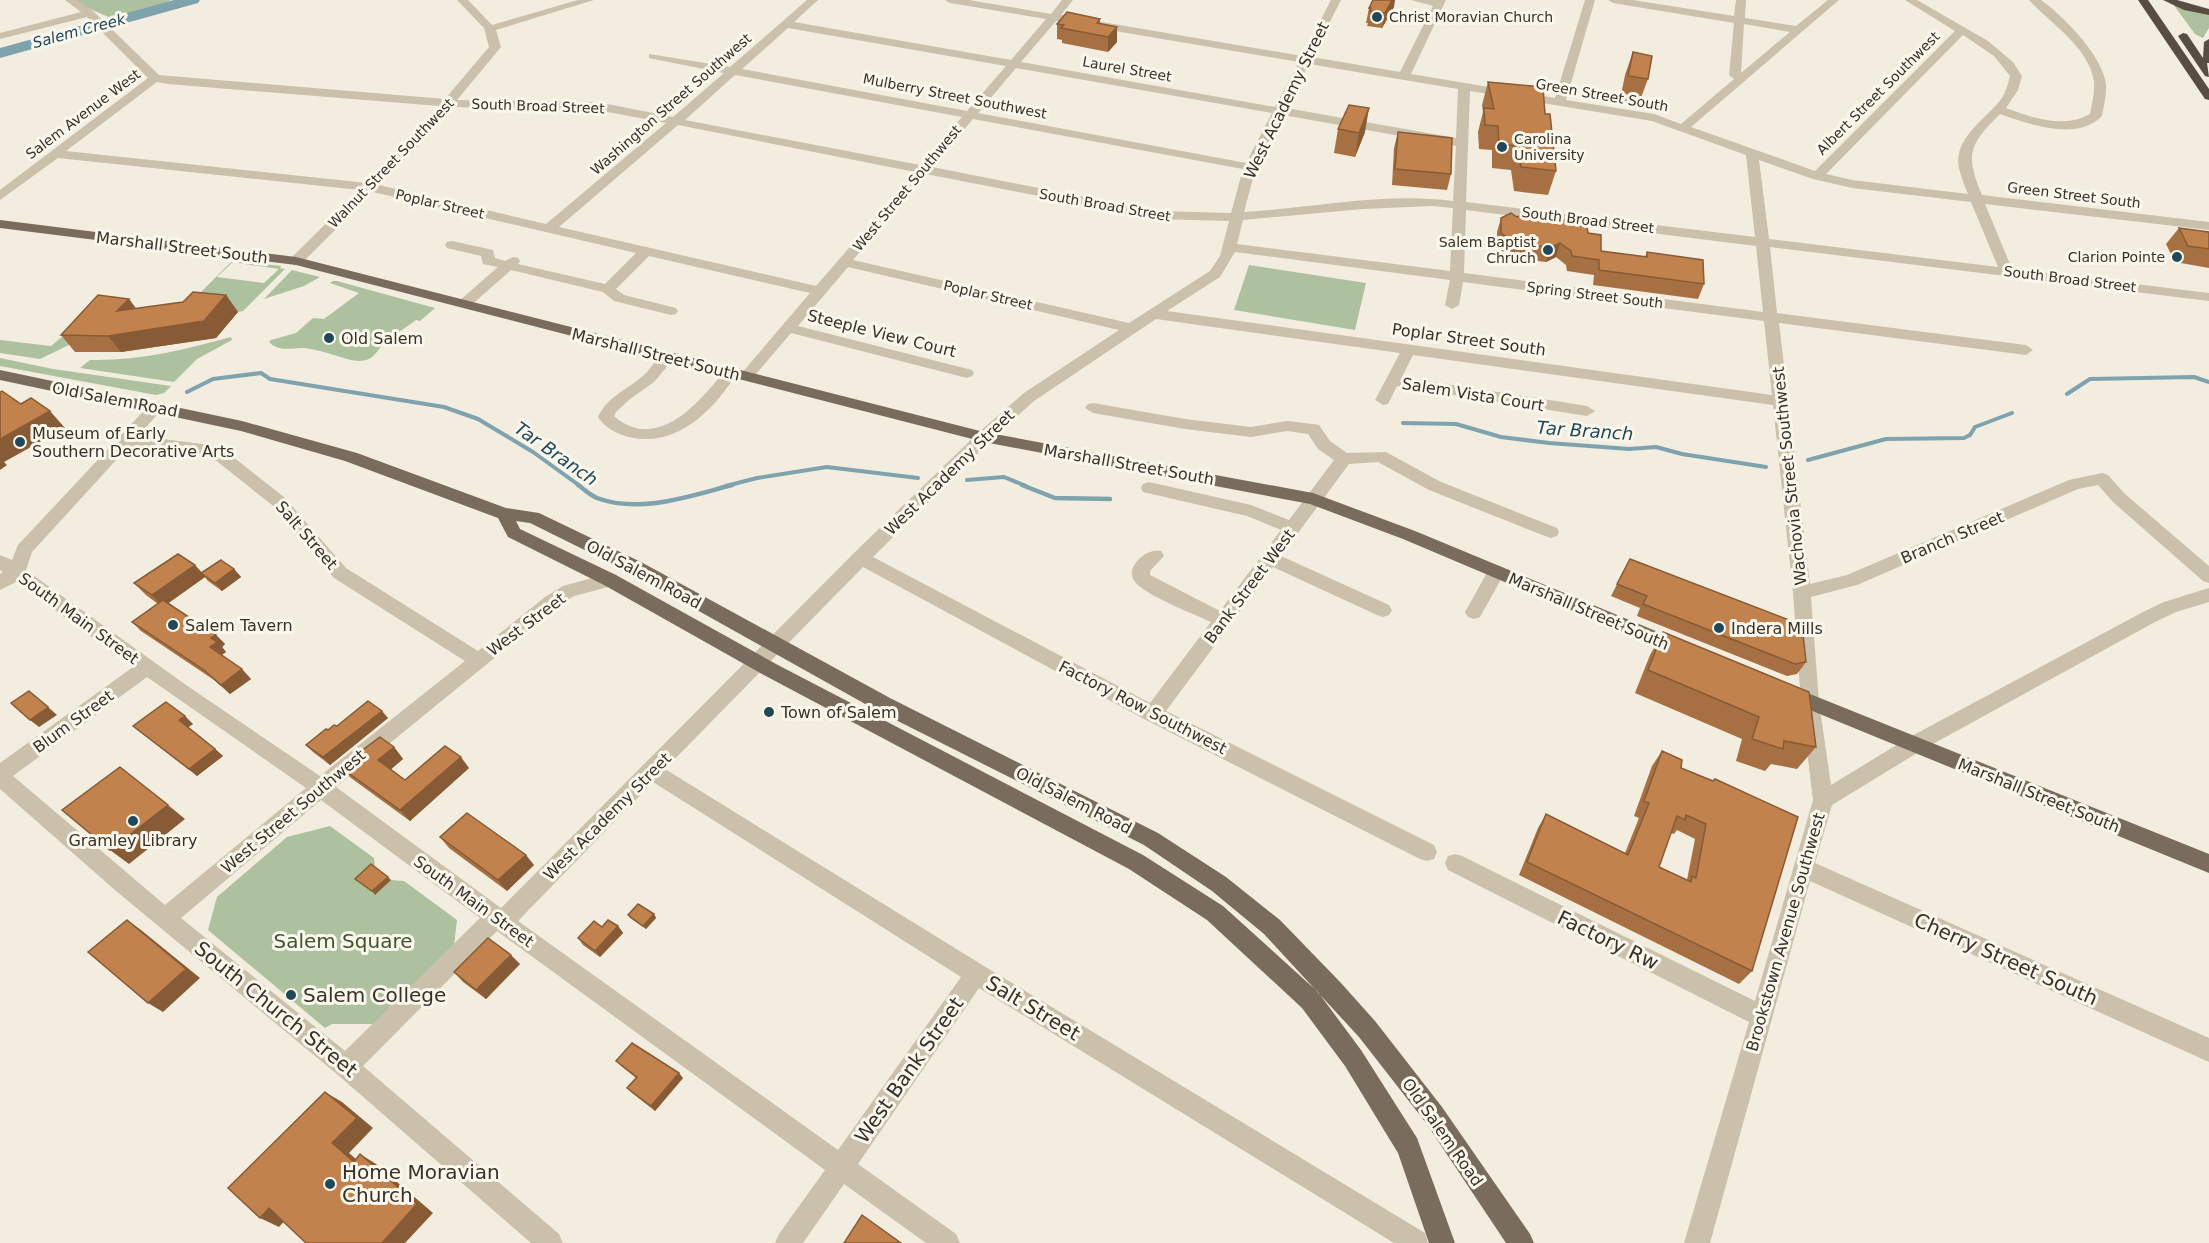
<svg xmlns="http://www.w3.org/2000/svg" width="2209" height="1243" font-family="'DejaVu Sans',sans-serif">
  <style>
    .green { fill: #aec19f }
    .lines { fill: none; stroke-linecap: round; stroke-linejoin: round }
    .stream-far1 { stroke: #7ea2ae; stroke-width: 4 }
    .stream { stroke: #7ea2ae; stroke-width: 4.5 }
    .river { fill: #7ea2ae; fill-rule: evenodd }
    .minor { fill: #cac0ab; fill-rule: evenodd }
    .major { fill: #796c5c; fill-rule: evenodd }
    .highway { fill: #584d41; fill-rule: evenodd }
    .wall { fill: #a67042; fill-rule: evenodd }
    .shaded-wall { fill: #875b36 }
    .building { fill: #c1824d; stroke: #875b36; stroke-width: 1.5; fill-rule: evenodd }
    .poi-dot { fill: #214858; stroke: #f9f6eb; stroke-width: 2 }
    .labels { text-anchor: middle; stroke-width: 6; stroke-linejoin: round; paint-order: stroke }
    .far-poi-label { font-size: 14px; fill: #38312a; stroke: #f9f6eb; text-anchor: start }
    .far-street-label { font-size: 14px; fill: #38312a; stroke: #f9f6eb }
    .far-water-label { font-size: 15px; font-style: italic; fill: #214858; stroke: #f9f6eb }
    .street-label { font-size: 16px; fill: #38312a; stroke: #f9f6eb }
    .poi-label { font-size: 16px; fill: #38312a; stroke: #f9f6eb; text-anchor: start }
    .water-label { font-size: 18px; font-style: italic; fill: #214858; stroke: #f9f6eb }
    .near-street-label { font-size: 20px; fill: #38312a; stroke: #f9f6eb }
    .near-park-label { font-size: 20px; fill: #3f552e; stroke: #f9f6eb }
    .near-poi-label { font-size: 20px; fill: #38312a; stroke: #f9f6eb; text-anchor: start }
  </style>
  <rect width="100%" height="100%" fill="#f2eddf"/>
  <g class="green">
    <path d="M69,0H171L125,24Z"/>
    <path d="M2173,4L2209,13V28L2203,38L2195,34Z"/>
    <path d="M234,261L217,277L264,283L279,269L238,263L241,261L281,266L280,268L285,269L243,311L238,312L197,296L229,264Z"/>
    <path d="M1249,265L1366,283L1355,330L1234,310Z"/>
    <path d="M292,270L320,277L304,286L264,299Z"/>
    <path d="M333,281H337L435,308L420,321L416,320C407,327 398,332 389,339C375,348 377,365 351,360C336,356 320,350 305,348C292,347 280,353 269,342L271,340L296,333L313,318L324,319L359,293L330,283Z"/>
    <path d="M99,305L73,343L40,359L0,353V340L51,346Z"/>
    <path d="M231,337L232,340L197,359L174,382L80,368L90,360C139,361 184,350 231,337Z"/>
    <path d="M0,358L53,369L171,386L164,393L156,395L0,366Z"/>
    <path d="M330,826L374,858L375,868L391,880L404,881L457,920L454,946L374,1024H332L325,1028L208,930L217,897L287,837Z"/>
  </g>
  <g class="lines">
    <g class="stream-far1">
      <path d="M187,392L213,379L261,373L270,379L444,407L478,419L533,452L580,486"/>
      <path d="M2067,394L2090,379L2194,377L2209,382"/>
      <path d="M1403,423L1456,424L1501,437L1549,443L1629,449L1656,447L1682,454L1766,467"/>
      <path d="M1808,460L1886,439L1964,438L1970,435L1975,427L2012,413"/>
      <path d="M967,480L1004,477L1026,486"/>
      <path d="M726,486L757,478L827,467L918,478"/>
    </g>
    <g class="stream">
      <path d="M578,485C584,489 590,495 597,498C640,514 690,496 732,485"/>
      <path d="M1022,485L1055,498L1110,499"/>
    </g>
    <path class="river" d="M174,0H200L198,3L0,58V48Z"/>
    <g class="minor">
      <path d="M65,0H77L93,11L159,75L445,99L489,47L484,28L457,0H468L492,25L578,0H594L496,30L501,47L457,100L597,102L673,117L724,73L649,58V54L730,67L807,0H818L794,22L1011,60L1046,19L950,3L945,0H969L1051,14L1062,0H1073L1061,15L1302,56L1331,0H1341L1312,57L1400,72L1433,6L1411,0H1446L1411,74L1555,98L1585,0H1595L1566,100L1654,114L1681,124L1734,79L1729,75L1734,23L1613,3L1608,0H1633L1734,16L1736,0H1746L1745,18L1796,26L1828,0H1839L1691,127L1815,171L1955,31L1905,0H1917L1988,41L2013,62L2022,76L2018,90L2006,108C2033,118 2063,129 2090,114C2092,104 2095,92 2094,81C2088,46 2051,24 2029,0H2041C2063,16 2098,51 2105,79C2108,91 2104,104 2102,116C2077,142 2029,124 2000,114C1969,145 1965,154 1982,195L2209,222V230L1985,204L2012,269L2209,293V301L1770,247L1777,313L2026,345L2033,350L2026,355L1779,323L1810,584L1847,575L2069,480L2102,473L2108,475L2125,494L2209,566V583L2203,581L2113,502L2098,485L2078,489L1857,585L1811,597L1819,702L1831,785L1908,738L2143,612L2164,602L2209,588V602L2176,612L2155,622L1922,750L1832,805L1815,863L2209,1038V1062L1810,881L1710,1243H1684L1749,1022L1448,870L1445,863L1448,856L1455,854L1462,856L1755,1001L1813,800L1801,702L1793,593L1773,405L1413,355L1402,377L1587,406L1595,411L1587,416L1397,386L1388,404L1383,405L1375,400L1400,353L1156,319L1034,401L990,441L873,557L1150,703L1211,622C1192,613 1149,597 1136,583C1122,569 1147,547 1161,551L1164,556L1150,571V575L1220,611L1281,530L1247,516L1143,492L1141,488L1143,484L1149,482L1251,505L1289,520L1334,460L1318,449L1308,434L1287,431L1251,437L1185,429L1093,413L1085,408L1088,404L1093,403L1185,419L1251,427L1287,421L1313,424L1319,425L1330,441L1347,453L1386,452L1441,482L1557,528L1559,532L1557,536L1551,538L1545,536L1429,490L1378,462L1349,464L1281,556L1389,605L1392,610L1389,615L1383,617L1377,615L1273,567L1166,711L1434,845L1437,852L1434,859L1427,861L1420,859L1146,720L863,567L665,769L984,966L1425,1233L1428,1243H1394L979,988L858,1164L956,1234L960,1243H926L844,1184L803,1243H775L779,1234L825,1170L497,931L363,1066L559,1234L563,1243H531L338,1075L116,891L0,789V763L133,667L16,582L0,590V574L3,572L0,570V555L12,560L18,545L152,402L157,401L165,406L138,436L219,446L284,497L346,568L478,651L545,597L563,586L610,573L616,575L619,580L616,585L574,596L557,607L336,787L501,908L854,553L978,433L1024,393L1119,330L848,267L798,326L972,370L974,373L972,376L967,378L791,333L751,380H741L738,377L741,374L810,293L649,256L616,289L624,295L676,308L678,311L676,314L671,315L614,301L603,292L511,270L469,307H459L457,304L459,301L498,267L483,264L481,256L447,248L445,245L447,242L452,241L493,250L495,258L505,261L513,257L518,258L520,261L518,264L605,284L636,253L373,192L301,264H291L289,261L291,258L360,190L58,158L0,200V190L148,78L87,17L0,39V33L81,12ZM1056,21L1299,62L1275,107L1021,62ZM1744,24L1790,32L1741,73ZM788,28L1006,66L967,111L742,69ZM1963,35L1994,56L2010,76C2008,84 2006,91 2002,98C1986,120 1950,139 1960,172C1962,179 1965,187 1968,194L1852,180L1826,174ZM1309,64L1458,89L1456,138L1286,108ZM1016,68L1272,113L1246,163L978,113ZM735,75L962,117L920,165L685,120ZM157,82L168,84L439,106L410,140L367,183L66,151ZM1470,91L1652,121L1746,155L1755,237L1466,202ZM451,107L597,110L666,123L546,224L379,185L418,146ZM1283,115L1456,146L1453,201C1384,192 1313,208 1244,212L1256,167ZM973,119L1243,169L1231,213L1156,211L932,167ZM678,125L915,172L816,286L559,227ZM1759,160L1813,179L1852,188L1971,202L1998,267L1769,239ZM926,174L1156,219L1229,221L1220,256L1210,271L1129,323L853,260ZM1432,206L1453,208L1450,271L1237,244L1243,220L1363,209ZM1466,210L1756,246L1763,312L1464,273ZM1235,252L1450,280L1445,305L1452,309L1459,305L1463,282L1764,321L1772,395L1167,311L1220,277ZM129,446L209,455L272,505L334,578L465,661L320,776L186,685L26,570L32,552ZM147,677L306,788L165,905L13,776ZM653,782L961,977L838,1150L518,921ZM321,800L480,918L345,1051L181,918Z"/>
      <path d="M668,352L675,357L654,382L630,399L616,412L614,416C657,454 701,401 725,370L730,368L737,373C715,408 680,446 633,438C619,435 606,429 598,417C608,396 627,390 644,375C652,368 657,355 668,352Z"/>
      <path d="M1496,565L1502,567L1505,572L1480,617L1474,619L1468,617L1465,612L1468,607L1490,567Z"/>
    </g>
    <g class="major">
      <path d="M0,220L296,257L984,432L1313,493L1415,531L1687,644L1690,649L1687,654L1681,656L1675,654L1403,539L1310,504L984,442L296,265L0,228Z"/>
      <path d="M0,370L242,421L357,453L506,508L539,513L641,562L890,698L1158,833L1226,877L1280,920L1341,983L1375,1021L1442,1107L1530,1234L1534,1243H1506L1426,1123L1359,1037L1264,934L1212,891L1144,845L876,710L629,572L530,523L516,521L520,529L616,575L776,664L1143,855L1223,906L1318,992L1361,1050L1417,1138L1455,1243H1429L1398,1153L1345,1066L1302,1008L1207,920L1129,869L762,674L604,585L508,537L498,518L345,461L241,431L0,380Z"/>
      <path d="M1790,686L2209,854V873L1783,699L1781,694L1783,689Z"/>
    </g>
    <g class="highway">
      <path d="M2138,0H2148L2209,89V100L2205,99Z"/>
      <path d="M2163,0H2177L2209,9V15L2184,10Z"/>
      <path d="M2183,33L2187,34L2203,58L2204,42L2209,39V63H2207L2209,77L2205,76L2178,36Z"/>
    </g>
  </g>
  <g class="wall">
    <path d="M1394,7L1382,28L1367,26L1368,23H1366L1369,8Z"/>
    <path d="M1100,19V24L1117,42L1108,52L1062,43V40L1057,39V24Z"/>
    <path d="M1633,52L1648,79L1639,103L1620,100L1625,75Z"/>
    <path d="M1488,82L1545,114L1556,171L1548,195L1514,191L1511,170L1492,168V150L1479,149L1478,132L1483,112L1482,105Z"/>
    <path d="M1338,129L1365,132L1355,157L1334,153Z"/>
    <path d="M1398,132L1451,174L1447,190L1392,185L1394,148Z"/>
    <path d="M1517,217L1560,222L1588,233L1601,251L1645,257L1647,252L1704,284L1698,299L1593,285L1594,275L1567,271L1566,265L1556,257L1546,262L1519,259L1510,253L1506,254L1497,247V232L1501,218Z"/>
    <path d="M2179,228L2209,232V268L2175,262L2166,244Z"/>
    <path d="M226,295L238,312L216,338L121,352H75L61,335L129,299L136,309Z"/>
    <path d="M1630,559L1806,662L1797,674L1787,676L1637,616L1640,608L1611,596Z"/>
    <path d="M234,569L241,577L222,591L208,581L205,577L168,603L216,635L225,644L222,647L226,652L222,655L251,679L230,694L214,680L141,631L132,622L158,604L146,595L134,583L202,573Z"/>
    <path d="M1663,632L1816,747L1797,769L1771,764L1765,771L1736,761L1742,739L1635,693L1650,655Z"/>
    <path d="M388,718L330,765L313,752L306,745L328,730L337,726Z"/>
    <path d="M193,724L188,727L215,749L223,756L197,776L133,726Z"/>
    <path d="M394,747L403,759L390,769L405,780L469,768L410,821L351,778L340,767Z"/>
    <path d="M1662,751L1681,768L1713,781L1752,971L1739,984L1519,875L1538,828L1546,814L1625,853L1639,818L1634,816L1652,766ZM1677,830L1695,839L1687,880L1659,867L1671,833L1674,834Z"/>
    <path d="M440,837L534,865L507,891L449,848Z"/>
    <path d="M654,914L656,918L646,929L630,918L628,915Z"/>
    <path d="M618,926L623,933L600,957L583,945L578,938L602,927Z"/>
    <path d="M520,964L486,999L463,982L454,972Z"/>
    <path d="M616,1061L683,1078L655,1111L632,1093L627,1088L636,1078L621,1066Z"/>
  </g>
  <g class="shaded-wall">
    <path d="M1392,0H1395L1394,7L1382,28L1385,13Z"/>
    <path d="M1117,27V42L1108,52V37Z"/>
    <path d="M1369,108L1365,132L1355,157L1359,133Z"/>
    <path d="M1514,238L1510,253L1506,254L1511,240Z"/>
    <path d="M1560,243L1556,257L1546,262L1551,247Z"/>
    <path d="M226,295L238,312L216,338L121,352L108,336Z"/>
    <path d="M129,299L141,315L117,311Z"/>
    <path d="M50,411L65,428L4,462L7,465L0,470V439Z"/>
    <path d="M195,565L206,577L201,573L205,577L163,607L152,595Z"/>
    <path d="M234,569L241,577L222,591L215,583Z"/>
    <path d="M216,635L225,644L222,647L226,652L220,656L210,647L211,638Z"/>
    <path d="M242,669L251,679L230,694L221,685Z"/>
    <path d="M48,707L57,715L39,727L30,720Z"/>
    <path d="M382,711L388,718L330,765L323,757Z"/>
    <path d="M185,716L193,724L187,728L179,720Z"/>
    <path d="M394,747L403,759L388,772L378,760Z"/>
    <path d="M215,749L223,756L197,776L189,769Z"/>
    <path d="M461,757L469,768L410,821L400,810Z"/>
    <path d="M168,805L185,819L129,864L110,850Z"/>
    <path d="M526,855L534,865L507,891L498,880Z"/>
    <path d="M388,877L391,880L375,895L372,891Z"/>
    <path d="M654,914L656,918L646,929L643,926Z"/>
    <path d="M127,920L141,930L200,978L163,1012L148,1003Z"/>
    <path d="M618,926L623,933L600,957L595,951Z"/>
    <path d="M511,955L520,964L486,999L476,990Z"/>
    <path d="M679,1073L683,1078L655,1111L651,1106Z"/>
    <path d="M325,1092L342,1102L373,1128L349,1153L370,1171L354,1162L332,1143Z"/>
    <path d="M360,1154L376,1164L433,1213L405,1243H382Z"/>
    <path d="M269,1208L288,1217L279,1227L260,1218Z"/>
  </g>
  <g class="building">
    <path d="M1373,0H1392L1385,13L1370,11L1371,8H1369Z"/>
    <path d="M1067,12L1100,19L1097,23L1117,27L1108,37L1061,28L1064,25L1057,24Z"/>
    <path d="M1633,52L1652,56L1648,79L1628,76Z"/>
    <path d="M1488,82L1543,87L1545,114H1550L1556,171L1521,167L1517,146L1499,144L1498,126L1485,125L1484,108L1494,109Z"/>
    <path d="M1349,105L1369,108L1359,133L1338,129Z"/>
    <path d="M1398,132L1452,138L1451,174L1395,169Z"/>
    <path d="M1511,213L1517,217L1526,213L1551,216L1560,222L1567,219L1579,226L1587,227L1588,233L1601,235V251L1647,257V252L1703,260L1704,284L1599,270V260L1572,256L1571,251L1560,243L1551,247L1524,245L1514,238L1511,240L1501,233V218Z"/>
    <path d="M2179,228L2209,232V249L2188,246Z"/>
    <path d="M193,292L226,295L204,321L108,336L61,335L98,295L129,299L117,311L183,302Z"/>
    <path d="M2,391L21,404L31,398L50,411L0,439V392Z"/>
    <path d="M178,554L195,565L152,595L134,583Z"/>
    <path d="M1630,559L1802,625L1806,662L1795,664L1643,604L1647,596L1617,584Z"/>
    <path d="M221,560L234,569L215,583L201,573Z"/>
    <path d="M163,600L216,635L211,638L217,642L210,647L242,669L221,685L204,670L132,622Z"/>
    <path d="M1663,632L1809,692L1816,747L1784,741L1783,749L1752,739L1759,717L1648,670Z"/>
    <path d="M29,691L48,707L30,720L11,703Z"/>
    <path d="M368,701L382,711L323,757L306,745L326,729L328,730L334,725L337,726Z"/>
    <path d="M166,702L185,716L179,720L215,749L189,769L133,726Z"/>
    <path d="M380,737L394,747L378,760L405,780L445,746L461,757L400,810L340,767Z"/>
    <path d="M1662,751L1682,760L1681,768L1713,781L1715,779L1798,817L1752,971L1527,862L1546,814L1628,855L1649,803L1644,801ZM1686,815L1706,824L1696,878L1692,876L1691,882L1659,867L1677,816L1685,820Z"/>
    <path d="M120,767L168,805L110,850L62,810Z"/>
    <path d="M467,813L526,855L498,880L440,837Z"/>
    <path d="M371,864L388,877L372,891L355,879Z"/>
    <path d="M638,904L654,914L643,926L628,915Z"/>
    <path d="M127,920L186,969L148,1003L88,952Z"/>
    <path d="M608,920L618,926L595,951L578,938L594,921L602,927Z"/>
    <path d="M488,938L511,955L476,990L454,972Z"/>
    <path d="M632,1043L679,1073L651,1106L627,1088L637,1077L616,1061Z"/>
    <path d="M325,1092L357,1118L332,1143L354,1162L360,1154L417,1204L382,1243H306L269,1208L260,1218L228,1188Z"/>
    <path d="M862,1215L901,1243H844Z"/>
  </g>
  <g class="poi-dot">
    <circle cx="1377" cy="17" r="6"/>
    <circle cx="1502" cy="147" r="6"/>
    <circle cx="1548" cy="250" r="6"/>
    <circle cx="2177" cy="257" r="6"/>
    <circle cx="329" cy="338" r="6"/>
    <circle cx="20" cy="442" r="6"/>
    <circle cx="173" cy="625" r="6"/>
    <circle cx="1719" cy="628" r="6"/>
    <circle cx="769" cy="712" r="6"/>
    <circle cx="133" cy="821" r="6"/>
    <circle cx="291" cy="995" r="6"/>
    <circle cx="330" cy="1184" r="6"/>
  </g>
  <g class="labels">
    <g class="far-poi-label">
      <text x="1389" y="22">Christ Moravian Church</text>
      <text x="1514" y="144">Carolina<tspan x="1514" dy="16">University</tspan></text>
      <text x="1536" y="247" text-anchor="end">Salem Baptist<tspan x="1536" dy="16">Chruch</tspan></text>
      <text x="2165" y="262" text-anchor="end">Clarion Pointe</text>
    </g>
    <g class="far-street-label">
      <text transform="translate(1127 69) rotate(10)" y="5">Laurel Street</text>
      <text transform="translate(1878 93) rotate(-45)" y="5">Albert Street Southwest</text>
      <text transform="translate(1602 95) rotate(10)" y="5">Green Street South</text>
      <text transform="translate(955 96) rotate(11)" y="5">Mulberry Street Southwest</text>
      <text transform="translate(671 104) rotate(-41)" y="5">Washington Street Southwest</text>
      <text transform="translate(538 106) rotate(2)" y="5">South Broad Street</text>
      <text transform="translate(83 114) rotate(-37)" y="5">Salem Avenue West</text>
      <text transform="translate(391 163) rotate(-46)" y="5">Walnut Street Southwest</text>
      <text transform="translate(907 188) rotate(-50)" y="5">West Street Southwest</text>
      <text transform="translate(2074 195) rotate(7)" y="5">Green Street South</text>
      <text transform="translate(440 204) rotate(13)" y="5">Poplar Street</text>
      <text transform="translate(1105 205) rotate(10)" y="5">South Broad Street</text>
      <text transform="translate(1588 220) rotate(7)" y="5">South Broad Street</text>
      <text transform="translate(2070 279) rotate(7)" y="5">South Broad Street</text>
      <text transform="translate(988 295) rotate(13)" y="5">Poplar Street</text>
      <text transform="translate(1595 295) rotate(7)" y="5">Spring Street South</text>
    </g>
    <g class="far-water-label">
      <text transform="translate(79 31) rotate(-15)" y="5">Salem Creek</text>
    </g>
    <g class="street-label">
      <text transform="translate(1286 100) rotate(-64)" y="6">West Academy Street</text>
      <text transform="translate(182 247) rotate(7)" y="6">Marshall Street South</text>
      <text transform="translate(882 333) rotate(14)" y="6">Steeple View Court</text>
      <text transform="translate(1469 339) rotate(8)" y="6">Poplar Street South</text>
      <text transform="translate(656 354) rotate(14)" y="6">Marshall Street South</text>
      <text transform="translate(1473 394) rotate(9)" y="6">Salem Vista Court</text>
      <text transform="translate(115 399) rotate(11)" y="6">Old Salem Road</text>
      <text transform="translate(1129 464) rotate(10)" y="6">Marshall Street South</text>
      <text transform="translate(949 472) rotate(-44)" y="6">West Academy Street</text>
      <text transform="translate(1789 476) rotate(-96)" y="6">Wachovia Street Southwest</text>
      <text transform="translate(307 535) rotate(49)" y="6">Salt Street</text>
      <text transform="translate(1952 537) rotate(-23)" y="6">Branch Street</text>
      <text transform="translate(644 574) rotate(28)" y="6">Old Salem Road</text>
      <text transform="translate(1249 586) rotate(-53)" y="6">Bank Street West</text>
      <text transform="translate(1589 611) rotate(23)" y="6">Marshall Street South</text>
      <text transform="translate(79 618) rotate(36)" y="6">South Main Street</text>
      <text transform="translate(526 624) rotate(-37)" y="6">West Street</text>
      <text transform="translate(1143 707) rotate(27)" y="6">Factory Row Southwest</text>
      <text transform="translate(73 721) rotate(-36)" y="6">Blum Street</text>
      <text transform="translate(2039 795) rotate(22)" y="6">Marshall Street South</text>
      <text transform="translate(1074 800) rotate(27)" y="6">Old Salem Road</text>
      <text transform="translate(293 811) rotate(-40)" y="6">West Street Southwest</text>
      <text transform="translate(607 816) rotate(-45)" y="6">West Academy Street</text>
      <text transform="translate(474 901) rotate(36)" y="6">South Main Street</text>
      <text transform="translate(1785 932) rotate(-74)" y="6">Brookstown Avenue Southwest</text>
      <text transform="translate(1443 1132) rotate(55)" y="6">Old Salem Road</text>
    </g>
    <g class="poi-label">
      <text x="341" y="344">Old Salem</text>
      <text x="32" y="439">Museum of Early<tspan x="32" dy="18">Southern Decorative Arts</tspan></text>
      <text x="185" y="631">Salem Tavern</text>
      <text x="1731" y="634">Indera Mills</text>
      <text x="781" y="718">Town of Salem</text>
      <text x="133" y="846" text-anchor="middle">Gramley Library</text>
    </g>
    <g class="water-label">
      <text transform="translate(1585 431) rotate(4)" y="6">Tar Branch</text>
      <text transform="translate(556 454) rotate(35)" y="6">Tar Branch</text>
    </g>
    <g class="near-street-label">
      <text transform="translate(1608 940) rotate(26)" y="7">Factory Rw</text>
      <text transform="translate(2006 959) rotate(24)" y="7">Cherry Street South</text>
      <text transform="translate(1033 1008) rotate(31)" y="7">Salt Street</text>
      <text transform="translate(276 1009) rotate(39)" y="7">South Church Street</text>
      <text transform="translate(909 1070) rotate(-55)" y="7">West Bank Street</text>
    </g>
    <g class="near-park-label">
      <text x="343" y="948">Salem Square</text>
    </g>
    <g class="near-poi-label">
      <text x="303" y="1002">Salem College</text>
      <text x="342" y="1179">Home Moravian<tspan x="342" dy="23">Church</tspan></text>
    </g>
  </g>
</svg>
